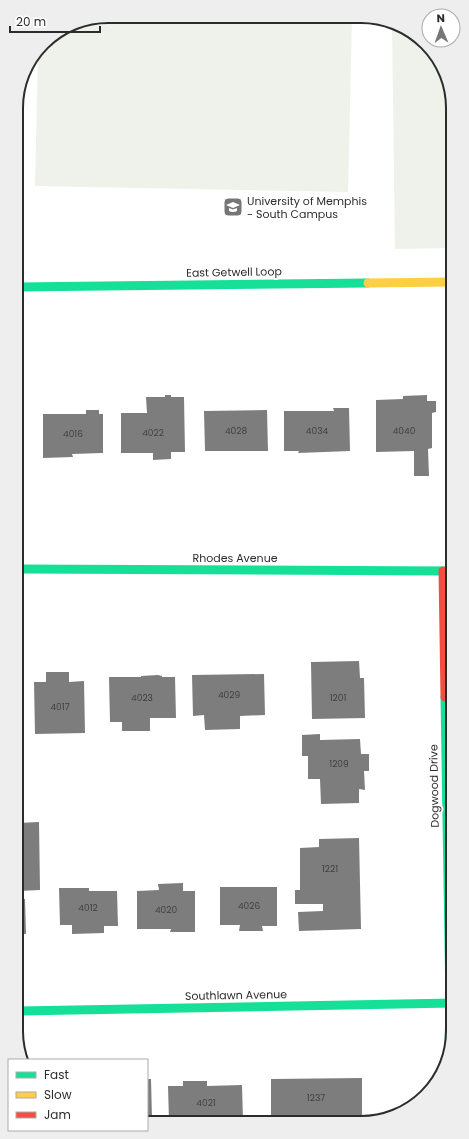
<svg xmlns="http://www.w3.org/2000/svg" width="469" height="1139" font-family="Poppins,sans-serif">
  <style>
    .green { fill: #eef2eb }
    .building { fill: #7d7d7d }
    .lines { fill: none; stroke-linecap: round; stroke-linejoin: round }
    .fast { stroke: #16e098; stroke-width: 9 }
    .slow { stroke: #ffcf43; stroke-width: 9 }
    .jam { stroke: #f24e42; stroke-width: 9 }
    .labels { text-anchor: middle; stroke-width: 4; stroke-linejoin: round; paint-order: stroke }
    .number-label { font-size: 9px; fill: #404040 }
    .poi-label { font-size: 11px; fill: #2c2c2c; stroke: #fff; text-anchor: start }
    .street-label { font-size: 11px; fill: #2c2c2c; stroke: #fff }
    .rim { fill: none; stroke: #2c2c2c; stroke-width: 2 }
  </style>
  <rect width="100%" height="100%" fill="#fff"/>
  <g class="green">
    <path d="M108,16L352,18L348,192L35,186L38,51L47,39L73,23Z"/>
    <path d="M392,24L426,43L450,84V248L395,249Z"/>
  </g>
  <g class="building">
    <path d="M445,394H451V456H447Z"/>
    <path d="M165,395H171V397H184L185,452H171V459L153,460V453H121V413H147L146,397H165Z"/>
    <path d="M427,395V401H436V412L432,413V448L428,449L429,476H414V451L376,452V400L403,399V396Z"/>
    <path d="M333,408H349L350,451L298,453L299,451H284V411H334Z"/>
    <path d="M86,410H99V414H103V453L72,454L73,457L43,458V414H86Z"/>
    <path d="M267,410L268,451H205L204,411Z"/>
    <path d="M17,418H22L23,457H17Z"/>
    <path d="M359,661L360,678H364L365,718L312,719L311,662Z"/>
    <path d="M46,672H69V682L84,681L85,733L35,734L34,682H46Z"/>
    <path d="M264,674L265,715L240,716V729L205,730L204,715L193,716L192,675Z"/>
    <path d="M158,675L162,676V677H175L176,718H150V731H122V722H110L109,677H141V676Z"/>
    <path d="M320,734V740L360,739L361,754H369V771H364L365,790L359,789V803L321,804L320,779H308V756H302V735Z"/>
    <path d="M39,822L40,890L19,891L18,823Z"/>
    <path d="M359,838L361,929L299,931L298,912L323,911V904H295V890H300V848L319,847V839Z"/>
    <path d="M183,883V891H195V932H170L171,929H137V891L159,890L158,884Z"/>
    <path d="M220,887H277V926H262L263,931H239L240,925H220Z"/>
    <path d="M59,888H89V891H117L118,926H104V933L72,934V925H60Z"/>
    <path d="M19,899H25L26,934H19Z"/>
    <path d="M362,1078V1120H273V1117H271V1079Z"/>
    <path d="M147,1079H151L152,1119H147Z"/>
    <path d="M183,1081H207V1086L242,1085L243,1121H169L168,1086H183Z"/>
  </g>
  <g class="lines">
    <g class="fast">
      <path d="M17,287L368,283"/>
      <path d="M18,569L451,571"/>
      <path d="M445,697L450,1003L449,1047"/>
      <path d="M19,1011L453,1003"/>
    </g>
    <path class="slow" d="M368,283L451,282"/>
    <path class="jam" d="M443,571L445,697"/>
  </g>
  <defs>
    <g id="university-square" transform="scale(1)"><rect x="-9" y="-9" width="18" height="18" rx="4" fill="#767676" stroke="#fff"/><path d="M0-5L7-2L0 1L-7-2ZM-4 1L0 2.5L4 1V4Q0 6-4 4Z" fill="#fff"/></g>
  </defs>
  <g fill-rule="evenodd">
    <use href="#university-square" x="233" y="207"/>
  </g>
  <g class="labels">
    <g class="number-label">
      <text x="236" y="434">4028</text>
      <text x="317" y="434">4034</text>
      <text x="404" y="434">4040</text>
      <text x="153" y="436">4022</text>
      <text x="73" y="437">4016</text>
      <text x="229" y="698">4029</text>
      <text x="142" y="701">4023</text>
      <text x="338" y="701">1201</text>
      <text x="60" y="710">4017</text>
      <text x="339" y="767">1209</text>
      <text x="330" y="872">1221</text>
      <text x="249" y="909">4026</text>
      <text x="88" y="911">4012</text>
      <text x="166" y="913">4020</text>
      <text x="316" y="1101">1237</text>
      <text x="206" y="1106">4021</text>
    </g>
    <g class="poi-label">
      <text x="247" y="205">University of Memphis<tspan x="247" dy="13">- South Campus</tspan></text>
    </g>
    <g class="street-label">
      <text transform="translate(234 272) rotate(-1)" y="4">East Getwell Loop</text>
      <text x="235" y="562">Rhodes Avenue</text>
      <text transform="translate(434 786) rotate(-91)" y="4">Dogwood Drive</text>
      <text transform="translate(236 995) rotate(-1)" y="4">Southlawn Avenue</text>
    </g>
  </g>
  <path d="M0 0H469V1139H0ZM108 23H361A85 85 0 0 1 446 108V1031A85 85 0 0 1 361 1116H108A85 85 0 0 1 23 1031V108A85 85 0 0 1 108 23Z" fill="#eee" fill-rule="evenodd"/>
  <path class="rim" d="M108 23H361A85 85 0 0 1 446 108V1031A85 85 0 0 1 361 1116H108A85 85 0 0 1 23 1031V108A85 85 0 0 1 108 23Z"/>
  <rect x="8" y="1059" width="140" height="72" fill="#ffffff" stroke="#ababab"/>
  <rect x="16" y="1072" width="20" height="6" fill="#16e098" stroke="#ababab"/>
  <text x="44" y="1079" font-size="12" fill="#2c2c2c">Fast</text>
  <rect x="16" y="1092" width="20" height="6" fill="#ffcf43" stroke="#ababab"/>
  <text x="44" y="1099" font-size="12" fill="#2c2c2c">Slow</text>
  <rect x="16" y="1112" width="20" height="6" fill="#f24e42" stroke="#ababab"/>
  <text x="44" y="1119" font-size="12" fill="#2c2c2c">Jam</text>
  <g transform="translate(441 28) rotate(358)"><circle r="19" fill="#ffffff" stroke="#ababab"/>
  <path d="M0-3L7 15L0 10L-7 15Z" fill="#767676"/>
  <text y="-6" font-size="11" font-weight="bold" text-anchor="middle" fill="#2c2c2c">N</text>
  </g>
  <path d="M10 26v6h90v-6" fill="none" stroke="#2c2c2c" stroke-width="2"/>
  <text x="16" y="26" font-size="12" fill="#2c2c2c" stroke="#ffffff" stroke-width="3" paint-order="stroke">20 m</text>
</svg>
